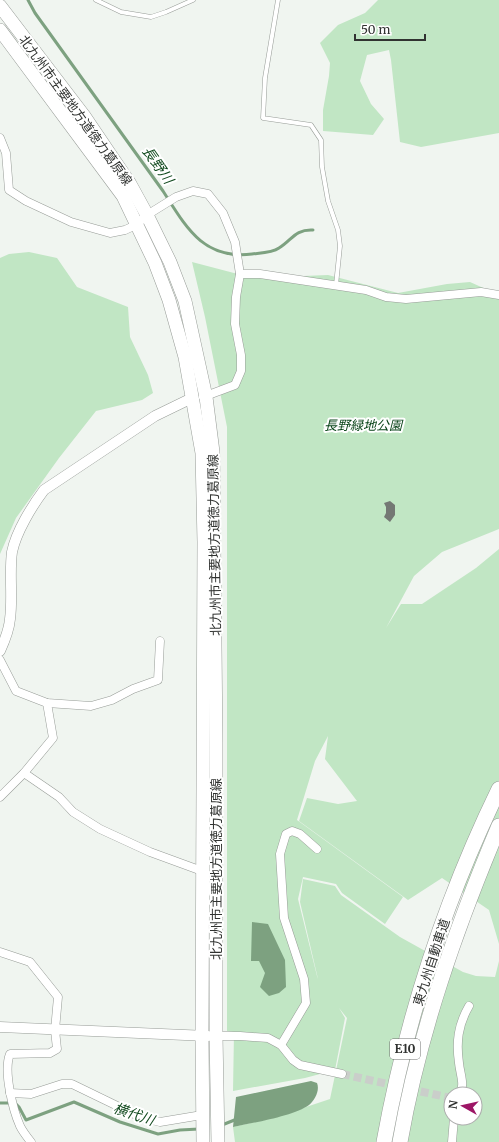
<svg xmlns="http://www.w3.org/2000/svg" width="499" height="1142" font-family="Merriweather,'Noto Sans JP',serif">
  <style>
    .green { fill: #c1e6c4; fill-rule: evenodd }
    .water { fill: #7da180 }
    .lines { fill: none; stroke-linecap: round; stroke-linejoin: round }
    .stream { stroke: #7da180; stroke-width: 3 }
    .building { fill: #747874 }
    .minor-tunnel { stroke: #caceca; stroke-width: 8; stroke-dasharray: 8 4; stroke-linecap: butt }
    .service-casing { stroke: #979c97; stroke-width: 5 }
    .minor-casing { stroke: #979c97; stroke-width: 9 }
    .tertiary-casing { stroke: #979c97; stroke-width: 11 }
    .primary-casing { stroke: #979c97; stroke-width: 14 }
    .motorway-casing { stroke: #979c97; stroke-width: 16 }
    .service { stroke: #fff; stroke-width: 4 }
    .minor { stroke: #fff; stroke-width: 8 }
    .tertiary { stroke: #fff; stroke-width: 10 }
    .primary { stroke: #fff; stroke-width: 13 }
    .motorway { stroke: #fff; stroke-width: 15 }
    .labels { text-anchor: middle; stroke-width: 4; stroke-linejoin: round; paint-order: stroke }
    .shield { fill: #fff; stroke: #6f706f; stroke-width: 1 }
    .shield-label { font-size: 12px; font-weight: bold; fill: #313331 }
    .street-label { font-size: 13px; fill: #313331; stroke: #fff }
    .park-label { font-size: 13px; font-style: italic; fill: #094418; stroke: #fff }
    .water-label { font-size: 14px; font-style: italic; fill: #114a1e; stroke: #fff }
  </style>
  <rect width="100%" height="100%" fill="#f0f5f0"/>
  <g class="green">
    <path d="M378,0H499V133L421,147L400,142L391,60L389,50L367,55L360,81L371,104L384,119L373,135L323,131V110L329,76L330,63L320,43L338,25L365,13Z"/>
    <path d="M29,252L57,258L77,287L128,307L130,337L148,375L153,393L142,400L96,411L59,458L16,518L0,554V258L9,254Z"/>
    <path d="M192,262L253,278L328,275L398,293L447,284L470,282L499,295V529L442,552L414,576L386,628L401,604H422L476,568L499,549V944L489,910L442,878L408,900L299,821L307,798L338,804L357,801L325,759L328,736L315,761L297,820L403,897L385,924L342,893L336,884L303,877L298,899L317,976L318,979L300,902L303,879L335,886L341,895L400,937L463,972L476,976L495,977L499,961V1142H235L233,1127L273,1118L330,1099L347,1018L339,1008L345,1018L335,1070L305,1078L233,1091L234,1032L227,1031V427L205,317ZM451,1094H475V1118H451Z"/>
  </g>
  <g class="water">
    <path d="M252,922L268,924L285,960L286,987L279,993L269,996L260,987L265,973L259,961H251Z"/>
    <path d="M311,1081L317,1083C320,1090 315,1100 309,1105C294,1116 252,1123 233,1127L236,1097Z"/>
  </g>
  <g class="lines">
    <g class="stream">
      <path d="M28,0L35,13L163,191C186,227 203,260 252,254C260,253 272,253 279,248C292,240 295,229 313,230"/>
      <path d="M0,1103H15L19,1107L26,1120L74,1102L120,1122L158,1134L180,1130L199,1129"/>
      <path d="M222,1125L237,1119"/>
    </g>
  </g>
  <path class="building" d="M390,501L395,505V515L390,522L384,517L386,513V507L384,503Z"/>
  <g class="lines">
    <g class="minor-tunnel">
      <path d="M342,1074L397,1086"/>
      <path d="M409,1089L451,1098"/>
    </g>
    <g class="service-casing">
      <g id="service">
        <path d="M96,0L121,12L151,17L166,12L193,0"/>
        <path d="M278,0L265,78L263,118L311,125L321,140L322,167L328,201L338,230L340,246L336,285"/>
      </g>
    </g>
    <g class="minor-casing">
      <g id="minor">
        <path d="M0,138L6,153L9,190L26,201L71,222L110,233L125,230L136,225L147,215L176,197L193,191L208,194L223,213L235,242L240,274L236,297L235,324L241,355V371L235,385L203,397"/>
        <path d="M240,274H260L366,290L386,297L406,299L481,292L499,295"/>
        <path d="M0,660L16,691L47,703L91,706L112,700L133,689L158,680L160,641"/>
        <path d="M24,773L59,797L73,812L100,829L150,852L202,871"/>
        <path d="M0,797L24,773L53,738L47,703"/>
        <path d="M0,952L30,962L58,997L55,1030L57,1049L50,1053L10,1054C3,1071 13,1110 20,1126C23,1132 27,1137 31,1142"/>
        <path d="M216,1036H240L268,1038L281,1045L293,1060L300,1065L342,1074"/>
        <path d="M281,1045L306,1003L304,979L284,918L280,854L286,834L292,831L300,834L317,849"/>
        <path d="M10,1093L31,1094L62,1084H72L140,1117L160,1122L196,1116"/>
        <path d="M460,1094C465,1084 460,1074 459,1063C456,1042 458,1025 469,1006"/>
        <path d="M452,1142L454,1118"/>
      </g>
    </g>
    <g class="tertiary-casing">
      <g id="tertiary">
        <path d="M0,651C5,640 9,630 10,619C13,597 9,574 12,552C16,532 32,506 44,490L155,416L192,398"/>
        <path d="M0,1027L208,1036"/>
      </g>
    </g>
    <g class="primary-casing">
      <g id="primary">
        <path d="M0,6L84,116L130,184L147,215L170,262L185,301L206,397L213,452L216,742V1036L218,1142"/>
        <path d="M0,30L123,196L155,263L169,300L185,357L202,453L204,542L202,1036L203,1142"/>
      </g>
    </g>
    <g class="motorway-casing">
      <g id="motorway">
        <path d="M384,1142C406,1021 445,900 499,789"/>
        <path d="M400,1142C419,1033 456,928 499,826"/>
      </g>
    </g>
    <use href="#service" class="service"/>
    <use href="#minor" class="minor"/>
    <use href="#tertiary" class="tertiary"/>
    <use href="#primary" class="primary"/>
    <use href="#motorway" class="motorway"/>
  </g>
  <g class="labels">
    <rect class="shield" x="390" y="1039" width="30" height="20" rx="3"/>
    <g class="shield-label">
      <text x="405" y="1053">E10</text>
    </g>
    <g class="street-label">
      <text transform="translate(76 110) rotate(54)" y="5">北九州市主要地方道徳力葛原線</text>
      <text transform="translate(214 545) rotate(-91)" y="5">北九州市主要地方道徳力葛原線</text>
      <text transform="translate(216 869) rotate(-90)" y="5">北九州市主要地方道徳力葛原線</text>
      <text transform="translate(431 962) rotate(-72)" y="5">東九州自動車道</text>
    </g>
    <g class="park-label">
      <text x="363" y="430">長野緑地公園</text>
    </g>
    <g class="water-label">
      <text transform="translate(158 165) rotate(55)" y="5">長野川</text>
      <text transform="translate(134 1114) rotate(19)" y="5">横代川</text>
    </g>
  </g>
  <g transform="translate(463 1106) rotate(278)"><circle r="19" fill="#ffffff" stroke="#adadad"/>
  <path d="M0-3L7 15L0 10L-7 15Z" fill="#9d1666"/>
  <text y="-6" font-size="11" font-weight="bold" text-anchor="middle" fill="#313331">N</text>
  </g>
  <path d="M355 34v6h70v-6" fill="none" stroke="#313331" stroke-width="2"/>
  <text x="361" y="34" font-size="12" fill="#313331" stroke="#ffffff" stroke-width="3" paint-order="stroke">50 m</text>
</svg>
